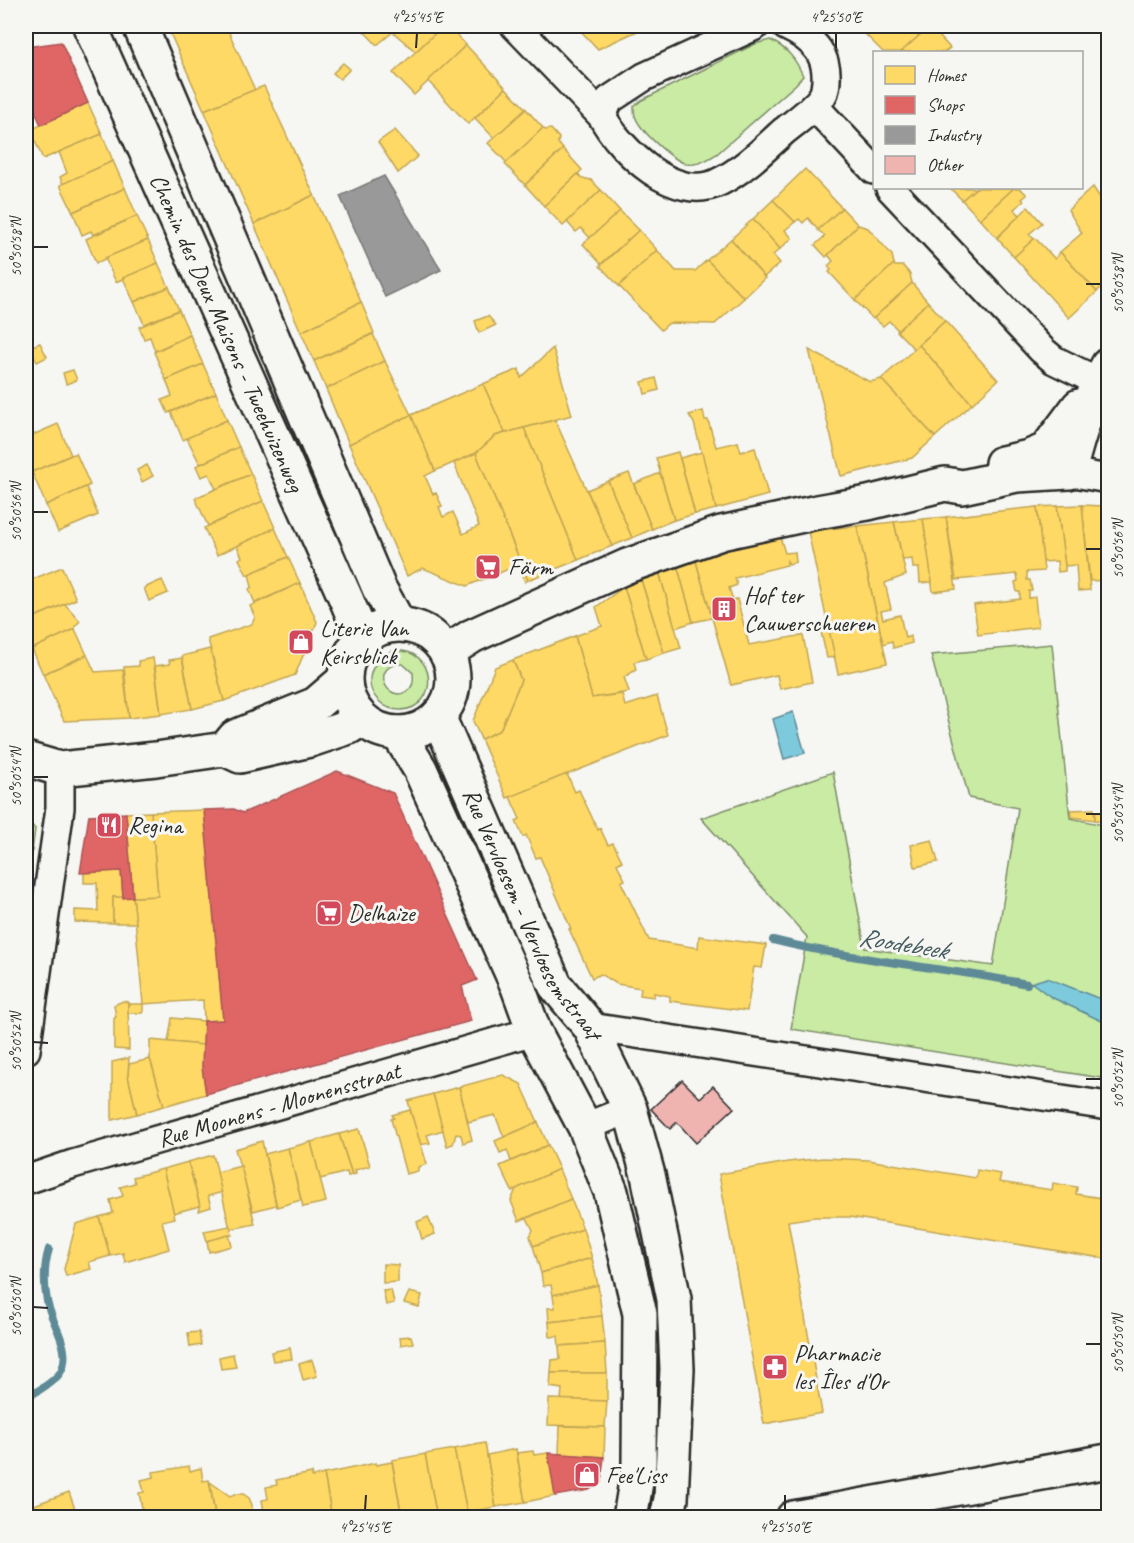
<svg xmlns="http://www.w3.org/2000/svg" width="1134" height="1543" font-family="Caveat,sans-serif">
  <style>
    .green { fill: #caeba3; stroke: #7a8b67; stroke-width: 1.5; fill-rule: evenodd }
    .water { fill: #7ecadd; stroke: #5d8a96; stroke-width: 1.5 }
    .homes { fill: #ffd966; stroke: #bfa554; stroke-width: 1.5 }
    .shops { fill: #e06666; stroke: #aa5454; stroke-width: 1.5 }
    .industry { fill: #999; stroke: #787878; stroke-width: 1.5 }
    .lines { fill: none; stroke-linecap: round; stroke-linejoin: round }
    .stream { stroke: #5d8a96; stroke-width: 8 }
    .building { fill: #efb3b0; stroke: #2b2b2b; stroke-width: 1.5 }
    .minor-casing { stroke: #2b2b2b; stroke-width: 32 }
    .tertiary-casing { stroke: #2b2b2b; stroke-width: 38 }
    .secondary-casing { stroke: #2b2b2b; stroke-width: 38 }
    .minor { stroke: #f6f6f2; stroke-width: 27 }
    .tertiary { stroke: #f6f6f2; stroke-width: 33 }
    .secondary { stroke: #f6f6f2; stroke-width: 33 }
    .ticks { fill: none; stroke: #2b2b2b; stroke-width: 2 }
    .labels { text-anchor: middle; stroke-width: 6; stroke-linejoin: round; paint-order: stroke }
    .street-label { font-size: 24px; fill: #2b2b2b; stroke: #f6f6f2 }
    .poi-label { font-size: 24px; fill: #2b2b2b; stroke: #f6f6f2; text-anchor: start }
    .water-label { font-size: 26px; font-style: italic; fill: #445b60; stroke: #f6f6f2 }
    .neatline { fill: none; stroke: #2b2b2b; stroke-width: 2 }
    .ticks-label { font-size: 15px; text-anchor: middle; fill: #2b2b2b }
  </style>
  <rect width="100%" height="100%" fill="#f6f6f2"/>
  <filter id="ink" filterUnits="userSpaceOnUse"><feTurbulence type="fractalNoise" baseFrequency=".0167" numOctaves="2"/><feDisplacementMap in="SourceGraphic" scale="12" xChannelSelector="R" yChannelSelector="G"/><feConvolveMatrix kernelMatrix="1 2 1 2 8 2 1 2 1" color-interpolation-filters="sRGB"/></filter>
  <g filter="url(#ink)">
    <g class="green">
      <path d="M770,40C787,48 796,59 803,76L796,84L718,153C710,158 698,166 687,164C672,160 640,131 635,116C634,113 634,110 634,106L642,100L755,44Z"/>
      <path d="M1052,644L1070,818L1108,826V1079L791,1029L807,937L701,818L833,772L865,948L993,966L1018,808L969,798L931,655Z"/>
      <path d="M393,651C437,646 441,708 401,710C393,710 386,708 380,702C361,685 371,658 393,651ZM403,664L413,673C414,680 414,687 407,691C386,705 369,663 403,664Z"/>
      <path d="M26,818L35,829L26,897Z"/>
    </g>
    <g class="water">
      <path d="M793,712L805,753L784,759L773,719Z"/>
      <path d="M1047,978L1108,1002V1024L1051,997L1032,983L1027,984Z"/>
    </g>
    <g class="homes">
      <path d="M167,26H226L255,90L204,110Z"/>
      <path d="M359,26H400L377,45Z"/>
      <path d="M400,26H443L416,52L393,32Z"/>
      <path d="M443,26H448L466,45L414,95L393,73Z"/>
      <path d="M576,26H648L598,49Z"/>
      <path d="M857,26H930L901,52H883Z"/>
      <path d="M930,26L950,48L945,52H901Z"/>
      <path d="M466,45L506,88L468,124L428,81Z"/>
      <path d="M343,63L350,69L340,79L333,73Z"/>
      <path d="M264,86L314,195L254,224L204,110Z"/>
      <path d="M506,88L526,109L494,138L475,118Z"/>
      <path d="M88,103L102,134L43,159L30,130Z"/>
      <path d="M526,109L543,128L507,163L488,143Z"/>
      <path d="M543,128L545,130L551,129L559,138L558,143L563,149L525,185L505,164Z"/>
      <path d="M395,130L418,156L398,173L378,142Z"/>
      <path d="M102,134L113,161L63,184L60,177L67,173L59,152Z"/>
      <path d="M563,149L582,170L544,206L525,185Z"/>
      <path d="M113,161L125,188L73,212L60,185Z"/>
      <path d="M805,169L842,208L818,230L808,218L803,223L799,219L795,222L773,200Z"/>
      <path d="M578,174L582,178L591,180L601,190L563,226L544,206Z"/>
      <path d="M1093,187L1108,210V280L1097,292L1060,252L1082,233L1068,210Z"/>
      <path d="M125,188L137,216L93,235L91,231L82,235L73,212Z"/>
      <path d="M950,188H976L962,200Z"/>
      <path d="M976,188H1014L980,219L962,200Z"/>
      <path d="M1014,188H1020L1027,195L1022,199L1024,201L1014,209L1020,215L997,238L980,219Z"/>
      <path d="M601,190L620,211L590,238L581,228L576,232L567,222Z"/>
      <path d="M314,195L361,302L301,332L254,224Z"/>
      <path d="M773,200L795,222L785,230L792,238L780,249L753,219Z"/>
      <path d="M1028,207L1042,223L1029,234L1034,239L1014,257L997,238Z"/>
      <path d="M842,208L858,225L826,257L815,245L825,236L818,230Z"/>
      <path d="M620,211L639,230L601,264L583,244Z"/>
      <path d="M137,216L148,240L96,263L86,239Z"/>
      <path d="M753,219L780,249L773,255L780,263L764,277L731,239Z"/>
      <path d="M858,225L868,228L892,255L894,264L855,300L829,272L831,270L828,266L833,261L828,255Z"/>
      <path d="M639,230L657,250L619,286L600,266Z"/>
      <path d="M1035,238L1055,259L1060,252L1097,292L1069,318L1014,257Z"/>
      <path d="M731,239L765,278L744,298L707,260Z"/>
      <path d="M148,240L158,263L116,282L105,258Z"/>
      <path d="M657,250L676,271H695L707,260L744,298L715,324L669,323L661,330L619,286Z"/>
      <path d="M158,263L169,287L134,302L123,278Z"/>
      <path d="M894,264L895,266H903L910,274L912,283L873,319L855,300Z"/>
      <path d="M912,283L928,302L898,330L889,321L883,326L874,318Z"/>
      <path d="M169,287L179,310L144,324L134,302Z"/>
      <path d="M361,302L374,333L314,361L301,332Z"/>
      <path d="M928,302L945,321L914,349L897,331Z"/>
      <path d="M179,310L190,335L155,351L150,337L144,339L139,327Z"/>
      <path d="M488,316L496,325L479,333L475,321Z"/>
      <path d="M945,321L998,380L972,404L919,345Z"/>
      <path d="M373,334L385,361L326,389L314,361Z"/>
      <path d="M190,335L203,364L166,380L154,352Z"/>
      <path d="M40,343L47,357L37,362L30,347Z"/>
      <path d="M919,345L972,404L935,437L881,379Z"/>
      <path d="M553,348L572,415L505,433L483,384L519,369L521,378Z"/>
      <path d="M809,350L870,382L881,379L935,437L912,458L841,476Z"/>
      <path d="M385,361L411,415L349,444L326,389Z"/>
      <path d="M203,364L216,393L168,413L162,400L172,396L166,380Z"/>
      <path d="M73,370L77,380L66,384L63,373Z"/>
      <path d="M656,378L659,390L645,394L642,382Z"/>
      <path d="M483,384L505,433L495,436L476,453L435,471L411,415Z"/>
      <path d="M216,393L227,420L183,440L171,412Z"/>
      <path d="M703,411L705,420H708L716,447L738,442L741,452L755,448L768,495L716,509L694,423L689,415Z"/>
      <path d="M411,415L435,471L425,476L433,494L436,493L442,506L439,507L443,517L453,512L463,534L479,526L454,463L476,453L528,580L525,582L519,565L467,586L423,568L407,576L349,444Z"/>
      <path d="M227,420L239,447L200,464L187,438Z"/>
      <path d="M555,420L612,546L578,560L524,428Z"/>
      <path d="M58,424L71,455L32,472L26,458V438Z"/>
      <path d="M1108,426V464L1100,463L1102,439Z"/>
      <path d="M524,428L578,560L528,580L476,453L495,436Z"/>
      <path d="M239,447L251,474L216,489L209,474L201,477L196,466Z"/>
      <path d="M678,452L695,514L674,520L656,458Z"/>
      <path d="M702,452L716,509L695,514L680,458Z"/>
      <path d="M76,453L90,485L46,505L32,472Z"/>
      <path d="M147,465L153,476L142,482L137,470Z"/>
      <path d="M629,473L652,529L632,538L608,481Z"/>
      <path d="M660,473L674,520L652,529L634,484Z"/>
      <path d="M251,474L263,501L208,526L195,498Z"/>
      <path d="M608,481L632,538L612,546L587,490Z"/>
      <path d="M86,487L98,515L58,532L46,505Z"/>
      <path d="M263,501L275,528L217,555L204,528Z"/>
      <path d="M1082,505L1103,506L1108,553V580L1090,581Z"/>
      <path d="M1082,505L1090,590L1078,591L1076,565L1065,566L1057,506Z"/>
      <path d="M1057,506L1065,566V571L1058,572L1057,561L1043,562L1037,507Z"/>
      <path d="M1103,506L1108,507V553Z"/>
      <path d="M1037,507L1044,571L1027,572V580H1030L1032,591H1029V598L1035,597L1038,627L978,635L974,605L1020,599V592H1017L1015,582L1018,581L1017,574L956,580L946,517Z"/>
      <path d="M946,517L956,589L933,592L923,519Z"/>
      <path d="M923,519L932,582L920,583L919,568H913L912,559L903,560L894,522Z"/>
      <path d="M894,522L906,575L885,583L891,609L881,611L883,619L900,615L905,638L911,636L912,643L893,648L892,641L883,644L857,526Z"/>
      <path d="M857,526L887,663L838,674L808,531Z"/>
      <path d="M275,528L288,557L247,575L239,559L242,557L237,546Z"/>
      <path d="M780,537L785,553L795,552L796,562L789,564L787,561V565L735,578L737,585L729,588L733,600L737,599L749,645L803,635L812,682L780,689L777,675L731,685L695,558Z"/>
      <path d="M288,557L300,583L255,603L249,589L252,587L249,574Z"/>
      <path d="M695,558L712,618L693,622L677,565Z"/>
      <path d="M677,565L693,622L675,628L659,572Z"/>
      <path d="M62,567L76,599L26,621V582Z"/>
      <path d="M659,572L681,648L664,653L641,580Z"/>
      <path d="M162,580L168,593L149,601L144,588Z"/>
      <path d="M641,580L664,653L646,659L624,587Z"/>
      <path d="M300,583L317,622L295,675L224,701L208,639L252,624L255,617L250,606Z"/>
      <path d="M624,587L646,659L634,662L636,670L624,677L629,692L592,698L575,636L602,626L596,607Z"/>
      <path d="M65,604L80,621L75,626V629L32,649L26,634V621Z"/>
      <path d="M75,629L87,655L43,674L32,649Z"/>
      <path d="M829,630L835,657L827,658L821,632Z"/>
      <path d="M575,636L592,698L622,694L625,706L657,696L668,735L507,798L481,739L500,730L521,680L513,660Z"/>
      <path d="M210,649L224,701L192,709L182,656Z"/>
      <path d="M87,655L95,672L123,670L129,718L64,721L43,674Z"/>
      <path d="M153,658L161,714L129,718L124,667L139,666L138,661Z"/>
      <path d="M182,658L192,709L161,714L155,666L170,664L169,660Z"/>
      <path d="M513,660L521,680L500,730L481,739L473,721L495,667Z"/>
      <path d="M567,774L575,792L579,790L598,830L600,828L608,845L613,843L622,861L617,864L625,880L621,882L649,940L698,948L699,936L766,945L762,968L754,967L747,1011L670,1001V996L654,993V997L640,995L641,988L617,984L601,974L592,978L569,929H571L540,857L536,858L526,835L523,837L516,821L520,819L510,797Z"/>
      <path d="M1094,809L1095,820L1072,817L1071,810Z"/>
      <path d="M204,810L223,1020L204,1021L203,1000L143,1004L133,897L158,896L151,812Z"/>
      <path d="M151,812L158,896L133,897L126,813Z"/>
      <path d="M1095,812L1108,813V822L1095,820Z"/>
      <path d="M932,840L938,862L915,867L911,845Z"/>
      <path d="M121,871L123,898L113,897V923L75,922V910L98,911L97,883H84V873Z"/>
      <path d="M113,897H133L136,923H113Z"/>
      <path d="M123,1001L128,1002L129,1050L114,1049V1018L116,1017L114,1005Z"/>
      <rect x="128" y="1004" width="15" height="9"/>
      <path d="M172,1018L204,1021L203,1045L168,1042Z"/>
      <path d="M150,1040L203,1045L202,1067L206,1094L164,1106L150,1059Z"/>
      <path d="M129,1058L128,1076L137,1114L112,1120V1062Z"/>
      <path d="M150,1059L164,1106L137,1114L128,1076L129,1064Z"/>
      <path d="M503,1075L521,1084L538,1122L504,1137L495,1115L468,1122L459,1087Z"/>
      <path d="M459,1087L472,1140L463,1143L461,1135L456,1134L453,1144L447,1146L433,1094Z"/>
      <path d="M433,1094L443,1130L427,1135L430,1143L420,1145L408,1101Z"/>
      <path d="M410,1110L427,1164L418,1167V1171L406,1174L391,1119L394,1118L392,1115Z"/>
      <path d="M538,1122L548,1145L511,1161L507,1150L500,1153L495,1141Z"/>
      <path d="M359,1129L370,1166L355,1170L356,1174L352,1175L339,1134Z"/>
      <path d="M339,1134L352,1175L348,1176L347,1172L320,1179L311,1142Z"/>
      <path d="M262,1141L276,1205L253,1211L235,1149Z"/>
      <path d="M311,1142L326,1202L303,1207L288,1148Z"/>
      <path d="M548,1145L559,1169L512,1191L500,1166Z"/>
      <path d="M288,1148L301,1200L277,1207L265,1154Z"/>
      <path d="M213,1155L223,1192L208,1196L211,1207L199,1211L200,1206L188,1162Z"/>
      <path d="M823,1158L868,1160L976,1178L977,1170L1001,1174L999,1182L1052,1190L1053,1183L1077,1187L1076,1194L1108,1199V1259L850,1217H814L788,1221L822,1413L764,1424L719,1174L788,1162Z"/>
      <path d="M188,1162L200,1206L173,1213L163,1169Z"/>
      <path d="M241,1166L255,1224L230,1229L217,1172Z"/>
      <path d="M163,1169L175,1218L162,1221L169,1249L125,1262L123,1253L110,1256L99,1217L113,1213L110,1200L123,1196L120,1187L135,1183L133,1177Z"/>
      <path d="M559,1169L571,1199L519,1221L511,1201L516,1189Z"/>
      <path d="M571,1199L583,1229L533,1246L530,1236L533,1230L527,1218Z"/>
      <path d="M99,1217L110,1256L89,1262L91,1269L66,1276L64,1269L76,1224Z"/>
      <path d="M428,1217L435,1234L422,1239L417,1222Z"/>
      <path d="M230,1226L232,1235L207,1241L204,1231Z"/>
      <path d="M583,1229L592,1258L541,1273L533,1246Z"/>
      <path d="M229,1235L232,1246L209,1252L207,1241Z"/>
      <path d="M592,1258L598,1285L553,1295L551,1285L543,1286L541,1273Z"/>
      <path d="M383,1264L398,1265V1282L383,1283Z"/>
      <path d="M598,1285L602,1316L549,1322L548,1308H555L553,1295Z"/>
      <path d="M391,1290L394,1303L386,1305L383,1291Z"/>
      <path d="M409,1292L422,1295L419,1307L404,1303Z"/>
      <path d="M602,1316L605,1343L559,1346L558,1336L550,1337L549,1322Z"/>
      <path d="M199,1332L201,1345L190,1347L188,1333Z"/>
      <path d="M411,1336L413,1343L401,1345L400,1337Z"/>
      <path d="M605,1343L607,1373H551L552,1360L560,1359L559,1346Z"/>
      <path d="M290,1348L292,1359L273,1361L271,1352Z"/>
      <path d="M233,1354L236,1367L221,1369L219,1357Z"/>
      <path d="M312,1360L317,1376L303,1380L299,1364Z"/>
      <path d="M551,1373H607V1401L561,1400L562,1389L550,1387Z"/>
      <path d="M549,1399L607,1401L605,1427L548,1425Z"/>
      <path d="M560,1426L605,1427L604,1457L559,1454Z"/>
      <path d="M485,1443L496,1507L467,1512L454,1449Z"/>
      <path d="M454,1449L467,1512L437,1518L425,1454Z"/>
      <path d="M516,1449L525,1502L496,1507L487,1455Z"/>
      <path d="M533,1451L534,1455L548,1453L555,1496L525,1502L517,1453Z"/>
      <path d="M425,1454L437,1518H402L392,1460Z"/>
      <path d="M392,1462L402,1518H332L324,1474L376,1463V1465Z"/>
      <path d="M189,1466L190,1471L201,1468L203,1481L209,1480L215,1515L210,1516V1518H144L139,1493L144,1492L141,1480L154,1477L153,1472Z"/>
      <path d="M312,1473V1477L324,1474L332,1518H265L262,1500L268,1499L266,1487L277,1485L276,1480Z"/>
      <path d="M210,1482L230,1496L235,1494H243L249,1498L252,1505V1512L257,1515L265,1513V1518H210V1516L215,1515Z"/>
      <path d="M69,1492L78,1518H26V1508Z"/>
    </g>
    <g class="shops">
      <path d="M61,42L88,103L41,125L34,109L26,113V47Z"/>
      <path d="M337,771L393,793L477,980L462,986L471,1021L206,1094L202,1067L204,1021L223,1020L204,810L234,809L243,813Z"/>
      <path d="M126,813L133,897L123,898L121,871L80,873L89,815Z"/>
      <path d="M548,1453L604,1457L601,1482L589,1490L555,1496Z"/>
    </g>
    <path class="industry" d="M384,176L441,270L385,297L340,196Z"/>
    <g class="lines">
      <g class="stream">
        <path d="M773,940C856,961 943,967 1027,984"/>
        <path d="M26,1398C36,1392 53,1383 60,1373C74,1349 51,1324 47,1301C44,1285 44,1265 49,1249"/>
      </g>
    </g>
    <path class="building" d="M682,1080L700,1098L713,1086L734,1108L696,1143L677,1122L670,1129L651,1109Z"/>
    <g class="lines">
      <g class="minor-casing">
        <g id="minor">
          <path d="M515,26L602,116C620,151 676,204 719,182C744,170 764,149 784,131C795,122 823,103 825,89C831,56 814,39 786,26"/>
          <path d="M814,106L874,170"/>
          <path d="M602,116L609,100L644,77L755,26"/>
          <path d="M890,188L1042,350L1054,360L1099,382"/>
          <path d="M1069,472L1108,479"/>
          <path d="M590,1027L1108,1106"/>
          <path d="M26,1050L60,808V769"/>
          <path d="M585,1127L630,1109"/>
          <path id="s1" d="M26,1180L73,1164L534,1031"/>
        </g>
      </g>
      <g class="tertiary-casing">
        <g id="tertiary">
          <path id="s2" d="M90,26L347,601L357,625L361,640"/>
          <path d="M140,26L379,588L399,624"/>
          <path d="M1002,463L1029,457L1046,450L1079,406"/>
          <circle cx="399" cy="679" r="54"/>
          <path d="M448,656L458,645L472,636L627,566L721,533L817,512L868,503L945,484L962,487L1017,475L1069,472C1078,435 1090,398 1108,365"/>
          <path id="s3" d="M438,716L555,985L590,1027L630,1109L648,1175L674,1299L677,1369L671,1499L667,1518"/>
          <path d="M398,733L420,769L518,987L534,1031L585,1127L611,1192L640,1314L639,1464L630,1518"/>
          <path d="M225,749L235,737L316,704L344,680"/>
          <path d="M26,759L60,769L156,759L225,749L240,756L310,740L349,727L362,719"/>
        </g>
      </g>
      <g class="secondary-casing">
        <path id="secondary" d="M793,1518L1108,1461"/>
      </g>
      <use href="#minor" class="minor"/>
      <use href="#tertiary" class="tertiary"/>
      <use href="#secondary" class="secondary"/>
    </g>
  </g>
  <path class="ticks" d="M416,48L417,33M836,48V33M33,247H48M1086,284H1101M33,512H48M1086,549H1101M33,777H48M1086,814H1101M33,1042L48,1043M1086,1079H1101M33,1307L48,1308M1086,1344H1101M365,1510L366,1495M785,1510V1495"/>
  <defs>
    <g id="supermarket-square" transform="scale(1.35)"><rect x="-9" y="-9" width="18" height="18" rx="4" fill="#d1495b" stroke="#f6f6f2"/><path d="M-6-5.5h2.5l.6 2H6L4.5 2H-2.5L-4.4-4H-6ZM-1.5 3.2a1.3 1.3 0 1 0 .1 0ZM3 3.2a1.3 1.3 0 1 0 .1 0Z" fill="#fff"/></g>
    <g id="building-square" transform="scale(1.35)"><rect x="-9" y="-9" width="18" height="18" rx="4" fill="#d1495b" stroke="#f6f6f2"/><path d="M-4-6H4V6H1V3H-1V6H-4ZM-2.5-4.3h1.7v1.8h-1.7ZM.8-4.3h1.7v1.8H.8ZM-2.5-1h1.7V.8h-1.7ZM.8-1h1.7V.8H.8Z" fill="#fff"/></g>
    <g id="shop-square" transform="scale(1.35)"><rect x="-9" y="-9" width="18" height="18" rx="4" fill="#d1495b" stroke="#f6f6f2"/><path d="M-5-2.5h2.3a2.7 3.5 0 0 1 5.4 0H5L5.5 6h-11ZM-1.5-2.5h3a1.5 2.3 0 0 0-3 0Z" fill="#fff"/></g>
    <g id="restaurant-square" transform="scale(1.35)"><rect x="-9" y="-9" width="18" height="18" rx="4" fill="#d1495b" stroke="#f6f6f2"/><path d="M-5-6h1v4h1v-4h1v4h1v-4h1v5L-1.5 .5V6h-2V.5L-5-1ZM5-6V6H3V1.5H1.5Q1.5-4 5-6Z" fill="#fff"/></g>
    <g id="pharmacy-square" transform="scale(1.35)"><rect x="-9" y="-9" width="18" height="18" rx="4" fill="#d1495b" stroke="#f6f6f2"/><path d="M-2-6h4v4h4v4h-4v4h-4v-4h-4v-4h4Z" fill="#fff"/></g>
  </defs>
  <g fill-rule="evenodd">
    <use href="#supermarket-square" x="488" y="567"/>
    <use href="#building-square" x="724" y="609"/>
    <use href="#shop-square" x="301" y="642"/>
    <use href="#restaurant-square" x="109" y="825"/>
    <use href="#supermarket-square" x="329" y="913"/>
    <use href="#pharmacy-square" x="775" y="1367"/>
    <use href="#shop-square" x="587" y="1475"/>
  </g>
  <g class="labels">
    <g class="street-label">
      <text dy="8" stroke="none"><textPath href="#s2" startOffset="336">Chemin des Deux Maisons - Tweehuizenweg</textPath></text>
      <text dy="8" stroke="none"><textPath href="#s3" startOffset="220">Rue Vervloesem - Vervloesemstraat</textPath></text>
      <text dy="8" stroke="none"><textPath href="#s1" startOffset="264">Rue Moonens - Moonensstraat</textPath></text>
    </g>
    <g class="poi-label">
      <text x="508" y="575">Färm</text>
      <text x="744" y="603">Hof ter<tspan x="744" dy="28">Cauwerschueren</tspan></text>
      <text x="320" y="636">Literie Van<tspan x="320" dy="28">Keirsblick</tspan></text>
      <text x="128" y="833">Regina</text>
      <text x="348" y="921">Delhaize</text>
      <text x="794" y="1361">Pharmacie<tspan x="794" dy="28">les Îles d'Or</tspan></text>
      <text x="606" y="1483">Fee'Liss</text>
    </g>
    <g class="water-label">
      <text transform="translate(903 943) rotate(9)" y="9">Roodebeek</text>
    </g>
  </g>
  <rect width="1134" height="1543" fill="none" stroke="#f6f6f2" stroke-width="66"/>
  <rect x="873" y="51" width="210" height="138" fill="#f6f6f2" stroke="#a5a5a2" stroke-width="1.5"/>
  <rect x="885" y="66" width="30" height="18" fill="#ffd966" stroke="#a5a5a2" stroke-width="1.5"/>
  <text x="927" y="81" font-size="18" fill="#2b2b2b">Homes</text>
  <rect x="885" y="96" width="30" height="18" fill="#e06666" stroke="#a5a5a2" stroke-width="1.5"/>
  <text x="927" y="111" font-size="18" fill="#2b2b2b">Shops</text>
  <rect x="885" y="126" width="30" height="18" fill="#999999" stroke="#a5a5a2" stroke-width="1.5"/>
  <text x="927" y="141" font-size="18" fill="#2b2b2b">Industry</text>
  <rect x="885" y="156" width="30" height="18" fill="#efb3b0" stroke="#a5a5a2" stroke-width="1.5"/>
  <text x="927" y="171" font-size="18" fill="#2b2b2b">Other</text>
  <rect x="33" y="33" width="1068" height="1477" class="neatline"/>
  <g class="ticks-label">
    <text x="417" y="22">4°25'45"E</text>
    <text x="836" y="22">4°25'50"E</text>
    <text transform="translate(16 247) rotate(-90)" y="5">50°50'58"N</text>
    <text transform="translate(1118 284) rotate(-90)" y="5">50°50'58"N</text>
    <text transform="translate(16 512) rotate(-90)" y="5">50°50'56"N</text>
    <text transform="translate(1118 549) rotate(-90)" y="5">50°50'56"N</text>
    <text transform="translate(16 777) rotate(-90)" y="5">50°50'54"N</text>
    <text transform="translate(1118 814) rotate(-90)" y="5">50°50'54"N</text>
    <text transform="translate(16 1042) rotate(-90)" y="5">50°50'52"N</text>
    <text transform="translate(1118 1079) rotate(-90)" y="5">50°50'52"N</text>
    <text transform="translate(16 1307) rotate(-90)" y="5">50°50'50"N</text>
    <text transform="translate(1118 1344) rotate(-90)" y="5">50°50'50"N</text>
    <text x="365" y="1532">4°25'45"E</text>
    <text x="785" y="1532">4°25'50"E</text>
  </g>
</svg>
